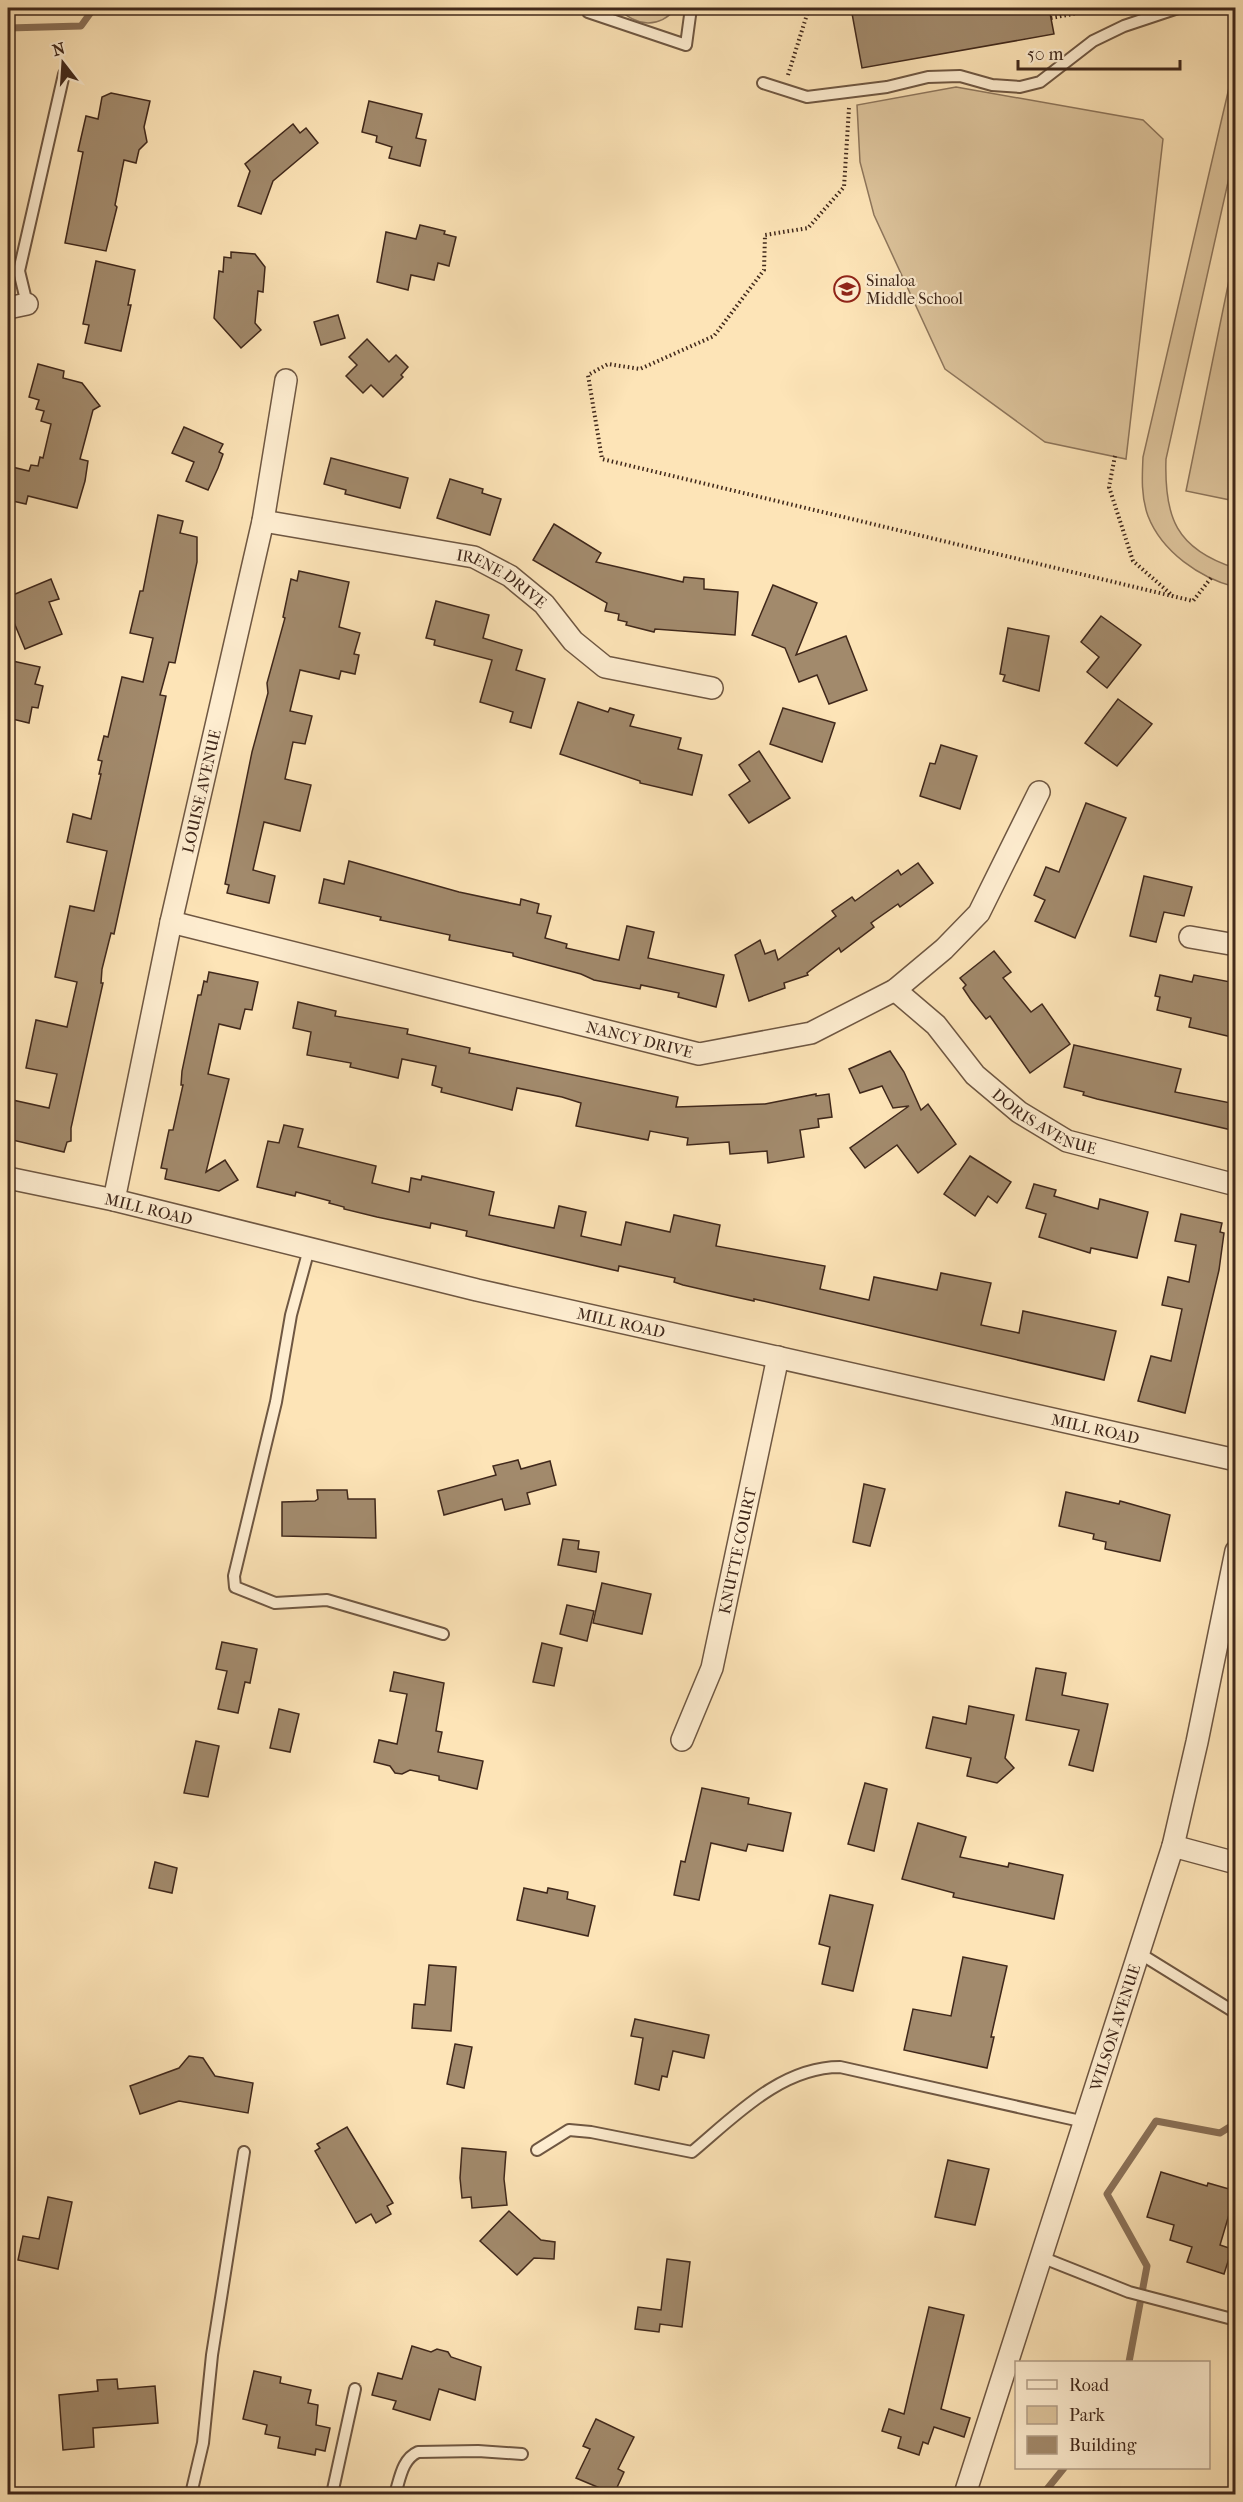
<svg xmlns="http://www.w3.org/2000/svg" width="1243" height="2502" font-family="'IM FELL French Canon',serif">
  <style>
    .green { fill: #ddc49c; stroke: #8e765c; stroke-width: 1.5 }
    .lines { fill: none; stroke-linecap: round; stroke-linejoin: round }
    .stream { stroke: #8b7259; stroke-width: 7 }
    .building { fill: #a28a6c; stroke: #40281b; stroke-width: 1.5 }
    .service-casing { stroke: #6f5742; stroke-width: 14 }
    .minor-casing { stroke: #6f5742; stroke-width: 24 }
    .path { stroke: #40281b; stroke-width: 4; stroke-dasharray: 1.5 3; stroke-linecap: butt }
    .service { stroke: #feedd0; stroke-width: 10 }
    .minor { stroke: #feedd0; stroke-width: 21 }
    .labels { text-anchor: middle; stroke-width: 4.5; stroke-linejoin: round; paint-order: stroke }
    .poi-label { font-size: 16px; fill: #40281b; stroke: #feedd0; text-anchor: start }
    .street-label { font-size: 16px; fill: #40281b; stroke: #feedd0 }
  </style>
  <rect width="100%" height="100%" fill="#fde4b7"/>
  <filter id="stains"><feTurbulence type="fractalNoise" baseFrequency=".00333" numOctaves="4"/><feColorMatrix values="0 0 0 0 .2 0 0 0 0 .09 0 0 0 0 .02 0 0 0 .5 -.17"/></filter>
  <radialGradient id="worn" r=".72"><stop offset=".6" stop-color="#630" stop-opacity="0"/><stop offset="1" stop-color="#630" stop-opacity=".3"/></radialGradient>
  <g class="green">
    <path d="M617,8H677C658,29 638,27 617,8Z"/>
    <path d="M1235,62V151L1166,459C1164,517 1176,549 1235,568V587C1200,578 1162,552 1148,516C1141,497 1142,477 1143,457Z"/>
    <path d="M956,87L1143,120L1163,139L1126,459L1045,442L945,369L874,215L860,162L857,105Z"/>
    <path d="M1235,251V501L1186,491Z"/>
  </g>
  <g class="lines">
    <g class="stream">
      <path d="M8,28L81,26L94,8"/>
      <path d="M1129,2362L1147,2266L1107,2194L1156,2121L1220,2133L1236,2123"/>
      <path d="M1043,2494L1064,2468"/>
    </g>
  </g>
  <g class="building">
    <path d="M851,8H1049L1054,34L862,68Z"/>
    <path d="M111,93L150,101L144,127L147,142L139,150L136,163L124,160L115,205L117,207L106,251L65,243L83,152L78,151L86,116L98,119L102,97Z"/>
    <path d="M369,101L422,114L416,138L426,140L420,166L389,158L392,147L376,142L377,136L362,132Z"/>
    <path d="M293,124L300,133L306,128L318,143L273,181L261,214L238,206L250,171L245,164Z"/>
    <path d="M420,225L445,231L444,234L456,237L449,266L438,263L434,280L411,275L408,290L377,282L386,232L416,239Z"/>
    <path d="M231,252L255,254L265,267L263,292L258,291L255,323L261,330L241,348L214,318L219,271L223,272L224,257L231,258Z"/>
    <path d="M96,261L135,270L128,305H131L121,351L85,343L89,325L83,324Z"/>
    <path d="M338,315L345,338L321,345L314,322Z"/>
    <path d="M367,339L389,362L396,355L408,367L401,375L403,377L383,397L371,385L363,393L346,376L357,365L349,357Z"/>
    <path d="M38,364L64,371L63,378L82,383L100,406L93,410L80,459L88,461L85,481L77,508L28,496L26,504L8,500V466L29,471L31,465L38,466L40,457L43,458L51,424L41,421L44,411L36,409L39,400L29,397Z"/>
    <path d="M184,427L223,444L219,452L223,454L218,468L208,490L186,481L194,462L172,453Z"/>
    <path d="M331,458L408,478L400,508L345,494L346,490L324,484Z"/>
    <path d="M450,479L483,489L482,493L501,499L490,535L437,518Z"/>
    <path d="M158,515L183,521L180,533L197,537V562L175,663L169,662L160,695L166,696L114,934L111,933L102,969L101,983H103L71,1128V1141L67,1142L64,1152L8,1139V1099L49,1108L57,1074L26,1068L36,1020L67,1027L77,982L55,977L70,906L94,911L107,851L67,842L73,814L91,819L101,774H99L102,761L98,760L104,736L108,737L122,677L143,682L153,638L130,633L140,591H143Z"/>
    <path d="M554,524L601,553L596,562L683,582L684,577L704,579V589L738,592L735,635L655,629L654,632L626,625L627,622L618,620L619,614L605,611L607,603L533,560Z"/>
    <path d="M299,571L349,582L339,627L360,633L354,654L359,655L355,674L341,671L339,679L300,670L290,711L312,716L305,744L293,742L285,779L311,785L300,831L264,822L253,870L275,876L269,903L227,893L229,885L225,884L252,752L268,693L267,683L285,618L283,617L291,579L297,581Z"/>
    <path d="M51,579L59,599L49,602L62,634L25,649L8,608V597Z"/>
    <path d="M773,585L817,603L796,655L846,636L867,690L829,704L817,675L799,682L785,648L752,635Z"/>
    <path d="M436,601L489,615L483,638L522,650L516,670L545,679L531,728L510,722L513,712L480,702L492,660L434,645L435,640L426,638Z"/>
    <path d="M1101,616L1141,645L1107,688L1087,672L1099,657L1081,642Z"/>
    <path d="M1008,628L1049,636L1039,691L1003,681L1005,675L1000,674Z"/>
    <path d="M8,660L40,667L35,684L43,686L38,708L32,707L29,723L8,718Z"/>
    <path d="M1118,699L1152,724L1117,766L1085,743Z"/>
    <path d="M578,702L608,712L610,708L634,715L630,726L681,738L678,749L702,755L692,795L640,783V781L560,754Z"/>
    <path d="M783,708L835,723L822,762L770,744Z"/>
    <path d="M941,745L977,756L960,809L920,796L930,763L935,764Z"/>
    <path d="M759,751L790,798L749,823L729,795L750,781L739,765Z"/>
    <path d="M1086,803L1126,818L1075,938L1035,921L1045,900L1034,895L1046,867L1059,872Z"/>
    <path d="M349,861L459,892L520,905L521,899L539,904L537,913L551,916L545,938L567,944L566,948L619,960L627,926L654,932L648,958L724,975L716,1007L678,997L679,993L641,985L640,989L594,980L581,974L513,956V953L449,940L450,935L380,920L381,917L319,903L324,879L344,884Z"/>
    <path d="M918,863L933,883L900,907L898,904L871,923L874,927L841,952L839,948L807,973L808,975L784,983L785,988L749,1001L735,955L760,940L765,954L775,950L778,960L836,916L832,911L852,897L855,901L898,870L901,875Z"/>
    <path d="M1144,876L1192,887L1184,916L1164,912L1156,942L1130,936Z"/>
    <path d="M994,951L1011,972L1003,978L1031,1012L1042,1004L1070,1044L1030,1073L990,1016L986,1019L971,1000L963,988L966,985L960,978Z"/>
    <path d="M209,972L258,982L252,1010L245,1009L240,1029L219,1024L208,1074L229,1079L206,1172L225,1160L238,1180L219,1191L165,1179L167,1169L161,1168L169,1130H173L183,1085H181L182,1071L198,995H201L204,981L207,982Z"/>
    <path d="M1160,975L1192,982L1194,975L1236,983V1038L1189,1027L1191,1018L1157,1010L1160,997L1155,996Z"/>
    <path d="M298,1002L336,1011L335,1016L408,1029L407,1034L470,1048L469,1053L678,1097L676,1107L765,1104L816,1094V1096L829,1094L832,1117L818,1119L819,1127L800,1130L804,1157L768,1163L767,1151L730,1154L729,1142L687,1145L688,1138L650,1131L648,1140L576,1126L581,1103L562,1097L517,1088L512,1110L441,1092L442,1088L432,1085L436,1066L402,1059L398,1078L350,1067L351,1063L307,1055L311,1032L293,1028Z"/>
    <path d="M1074,1045L1181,1069L1175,1092L1236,1104V1131L1097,1099L1083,1095L1084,1092L1064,1087Z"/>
    <path d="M890,1051L904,1072L921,1110L928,1104L956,1144L918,1173L897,1145L865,1168L850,1148L909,1106L893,1108L882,1086L860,1093L849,1069Z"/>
    <path d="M284,1125L303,1129L298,1147L376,1166L372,1183L409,1192L411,1178L421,1180L422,1176L494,1192L489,1215L554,1228L559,1206L586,1212L581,1236L621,1245L626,1222L670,1232L674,1215L720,1225L716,1246L825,1266L820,1289L869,1300L874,1277L937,1290L941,1273L991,1283L981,1325L1019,1333L1023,1311L1116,1331L1104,1380L754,1299V1301L731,1296L683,1285L674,1282L675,1278L619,1266L618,1271L466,1236L467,1231L431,1223L430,1228L377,1217L344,1209V1207L329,1203L330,1201L296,1192L295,1196L257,1187L268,1141L279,1143Z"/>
    <path d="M970,1156L1011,1182L997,1203L988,1196L975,1216L944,1194Z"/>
    <path d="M1034,1184L1056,1190L1054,1196L1098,1209L1100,1199L1148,1212L1137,1258L1091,1248L1090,1253L1039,1237L1046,1214L1026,1208Z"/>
    <path d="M1181,1214L1222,1223L1220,1232L1224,1233L1219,1270L1185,1413L1138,1401L1151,1356L1171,1361L1182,1309L1162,1305L1168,1277L1189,1282L1196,1245L1175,1241Z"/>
    <path d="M518,1460L521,1469L550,1461L556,1485L527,1493L530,1504L505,1510L502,1499L444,1515L438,1491L496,1475L493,1466Z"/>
    <path d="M864,1484L885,1489L870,1546L853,1542Z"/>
    <path d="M317,1490H347L348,1499H375L376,1538L282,1536V1502L315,1501L318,1499Z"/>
    <path d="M1066,1492L1119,1504L1120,1501L1170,1515L1160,1561L1105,1549L1106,1542L1093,1539L1094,1534L1059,1526Z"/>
    <path d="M563,1539L579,1541L578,1549L599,1552L596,1572L558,1565Z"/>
    <path d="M602,1583L651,1594L642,1634L593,1623Z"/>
    <path d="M567,1605L594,1611L587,1641L560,1634Z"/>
    <path d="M222,1642L257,1649L250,1683L245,1682L238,1713L218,1709L227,1671L216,1669Z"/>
    <path d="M542,1643L562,1648L554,1686L533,1682Z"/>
    <path d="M1036,1668L1066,1673L1062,1695L1108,1704L1093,1771L1069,1765L1079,1730L1026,1720Z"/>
    <path d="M394,1672L444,1683L436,1731L442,1732L438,1752L483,1761L477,1789L439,1780V1776L410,1770L402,1774L395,1773L390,1766L374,1762L379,1740L397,1744L407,1694L390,1691Z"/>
    <path d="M969,1706L1014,1715L1005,1758L1014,1768L997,1783L967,1776L971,1758L926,1748L933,1717L966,1724Z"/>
    <path d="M279,1709L299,1714L290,1752L270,1748Z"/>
    <path d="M196,1741L219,1746L208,1797L184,1793Z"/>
    <path d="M865,1783L887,1789L874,1851L848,1844Z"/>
    <path d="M702,1788L749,1798L748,1804L791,1813L783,1851L748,1844L746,1851L711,1843L699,1900L674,1895L681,1861L685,1862Z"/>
    <path d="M918,1823L966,1837L960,1857L1008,1867L1009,1863L1063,1875L1054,1919L953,1897L954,1893L902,1879Z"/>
    <path d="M155,1862L177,1868L172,1893L149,1888Z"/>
    <path d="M524,1888L547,1893L548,1888L568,1892L567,1899L595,1906L588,1936L517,1920Z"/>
    <path d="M830,1895L873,1905L853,1991L822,1984L830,1947L819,1944Z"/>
    <path d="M963,1957L1007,1966L991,2037H994L987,2068L904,2050L913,2009L951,2016Z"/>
    <path d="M429,1965L456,1967L451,2031L412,2028L414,2004L425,2005Z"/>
    <path d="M635,2019L709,2035L704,2058L673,2051L667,2077L662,2076L659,2090L635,2084L643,2038L631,2036Z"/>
    <path d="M455,2044L472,2047L464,2088L447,2084Z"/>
    <path d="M189,2056L203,2058L215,2076L253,2083L248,2113L179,2101L140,2114L130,2086L179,2068Z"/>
    <path d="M347,2127L393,2203L387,2206L391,2214L376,2223L371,2214L356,2223L315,2151L320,2148L317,2144Z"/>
    <path d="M462,2148L506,2152L504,2179L507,2205L472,2208L471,2197L462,2198L460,2178Z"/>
    <path d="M948,2160L989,2169L975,2225L935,2217Z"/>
    <path d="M1161,2172L1207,2186L1208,2183L1236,2191L1220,2245L1232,2249L1224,2274L1187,2262L1192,2247L1170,2240L1174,2225L1147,2217Z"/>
    <path d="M48,2197L72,2202L58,2269L18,2260L23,2236L39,2239Z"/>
    <path d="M509,2211L541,2240L555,2242L554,2259L534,2258L517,2275L480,2241Z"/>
    <path d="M667,2259L690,2262L682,2327L660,2324L659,2332L635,2329L638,2307L661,2310Z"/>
    <path d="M929,2307L964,2315L941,2409L970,2418L964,2437L934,2427L928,2444L923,2442L919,2455L898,2448L901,2437L882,2431L889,2409L904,2414Z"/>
    <path d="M412,2346L431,2352L437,2349L448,2352L451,2357L481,2367L475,2400L439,2389L430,2420L393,2409L396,2401L372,2395L378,2373L402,2379Z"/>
    <path d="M254,2371L281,2377L280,2383L311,2390L308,2403L318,2405L316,2425L330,2428L325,2451L316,2449L315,2455L278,2448L280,2437L265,2434L267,2425L243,2419Z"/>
    <path d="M117,2379L118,2389L155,2386L158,2423L93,2428L94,2447L63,2450L59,2395L98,2391L97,2380Z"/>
    <path d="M596,2419L634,2437L618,2469L624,2472L614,2494L576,2478L590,2449L583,2446Z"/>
  </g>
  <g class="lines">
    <g class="service-casing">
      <g id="service">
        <path d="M590,8L588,12L686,45L691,8"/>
        <path d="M763,83L807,97L887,87L928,77L960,76L992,85L1020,87L1040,82L1093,41L1124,26L1178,8"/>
        <path d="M27,304L19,271L64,74"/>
        <path d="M309,1249L291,1315L276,1402L234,1576L235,1587L275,1603L327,1600L443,1634"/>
        <path d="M1139,1953L1236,2013"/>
        <path d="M537,2150L569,2130L591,2132L692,2152C735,2116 781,2067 840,2067L1085,2122"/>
        <path d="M1041,2257L1129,2292L1236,2320"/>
        <path d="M191,2494L203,2443L212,2355L244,2152"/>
        <path d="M332,2494L355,2389"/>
        <path d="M395,2494C400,2479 402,2459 418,2452L478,2451L522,2454"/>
      </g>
    </g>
    <g class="minor-casing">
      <g id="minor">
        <path d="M8,308L27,304"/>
        <path id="s1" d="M263,521L474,557L510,576L544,604L573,641L605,667L712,688"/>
        <path id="s2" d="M171,922L699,1054L811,1033L895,990L944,949L979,913L1039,792"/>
        <path d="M1190,937L1236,945"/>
        <path id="s3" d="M895,990L936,1025L975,1075L1019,1112L1067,1141L1236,1185"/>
        <path id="s4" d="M8,1178L114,1200L477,1290L1236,1460"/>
        <path id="s5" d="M114,1200L171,922L263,521L286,380"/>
        <path id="s6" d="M682,1740L712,1668L778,1357"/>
        <path d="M1173,1846L1236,1863"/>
        <path id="s7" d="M965,2494L1173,1846L1197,1742L1236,1551"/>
      </g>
    </g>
    <g class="path">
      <path d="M1051,18L1105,8L1120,11"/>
      <path d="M788,75L809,8"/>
      <path d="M849,108L844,187L808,228L765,235L764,270L714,336L640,369L608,364L588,375L602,459L1193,601L1211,578"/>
      <path d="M1115,456L1109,487L1133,561L1173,596"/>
    </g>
    <use href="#service" class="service"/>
    <use href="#minor" class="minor"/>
  </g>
  <defs>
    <g id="school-ring" transform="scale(1.35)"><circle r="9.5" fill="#feedd0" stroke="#8f2418" stroke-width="1.5"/><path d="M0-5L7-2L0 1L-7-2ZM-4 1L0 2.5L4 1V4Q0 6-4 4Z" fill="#8f2418"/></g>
  </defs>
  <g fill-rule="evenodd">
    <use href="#school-ring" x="847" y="289"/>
  </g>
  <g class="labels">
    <g class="poi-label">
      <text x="866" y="286">Sinaloa<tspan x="866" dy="18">Middle School</tspan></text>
    </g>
    <g class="street-label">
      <text dy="6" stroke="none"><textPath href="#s1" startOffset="248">IRENE DRIVE</textPath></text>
      <text dy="6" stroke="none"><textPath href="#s5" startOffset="418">LOUISE AVENUE</textPath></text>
      <text dy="6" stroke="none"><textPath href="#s2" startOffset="483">NANCY DRIVE</textPath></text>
      <text dy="6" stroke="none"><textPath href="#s3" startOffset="202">DORIS AVENUE</textPath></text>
      <text dy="6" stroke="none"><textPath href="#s4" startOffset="144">MILL ROAD</textPath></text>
      <text dy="6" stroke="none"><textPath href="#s4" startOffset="630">MILL ROAD</textPath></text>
      <text dy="6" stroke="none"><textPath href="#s4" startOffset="1116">MILL ROAD</textPath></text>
      <text dy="6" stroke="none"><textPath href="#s6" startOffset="198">KNUTTE COURT</textPath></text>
      <text dy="6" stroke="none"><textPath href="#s7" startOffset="490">WILSON AVENUE</textPath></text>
    </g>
  </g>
  <rect width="1243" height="2502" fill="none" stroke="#fde4b7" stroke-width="30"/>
  <rect x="9" y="9" width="1225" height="2484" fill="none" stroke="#40281b" stroke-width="3"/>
  <rect x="15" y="15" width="1213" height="2472" fill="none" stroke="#40281b" stroke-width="1.5"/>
  <rect x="1015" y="2361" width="195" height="108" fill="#feedd0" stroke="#b29e88" stroke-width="1.5"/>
  <rect x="1027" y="2380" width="30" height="9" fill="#feedd0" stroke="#b29e88" stroke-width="1.5"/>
  <text x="1069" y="2391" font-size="18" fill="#40281b">Road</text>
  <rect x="1027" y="2406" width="30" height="18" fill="#ddc49c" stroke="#b29e88" stroke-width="1.5"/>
  <text x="1069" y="2421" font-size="18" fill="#40281b">Park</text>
  <rect x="1027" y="2436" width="30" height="18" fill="#a28a6c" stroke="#b29e88" stroke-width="1.5"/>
  <text x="1069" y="2451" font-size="18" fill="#40281b">Building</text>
  <g transform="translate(63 63) rotate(343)" stroke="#feedd0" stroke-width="4.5" paint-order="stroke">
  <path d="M0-4.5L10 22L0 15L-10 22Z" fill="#40281b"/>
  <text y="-9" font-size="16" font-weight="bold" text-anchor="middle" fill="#40281b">N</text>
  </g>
  <path d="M1018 60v9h162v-9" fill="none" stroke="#40281b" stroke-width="3"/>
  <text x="1027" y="60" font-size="18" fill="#40281b" stroke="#feedd0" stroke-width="4.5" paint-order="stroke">50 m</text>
  <rect width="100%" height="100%" filter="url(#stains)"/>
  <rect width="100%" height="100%" fill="url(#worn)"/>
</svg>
